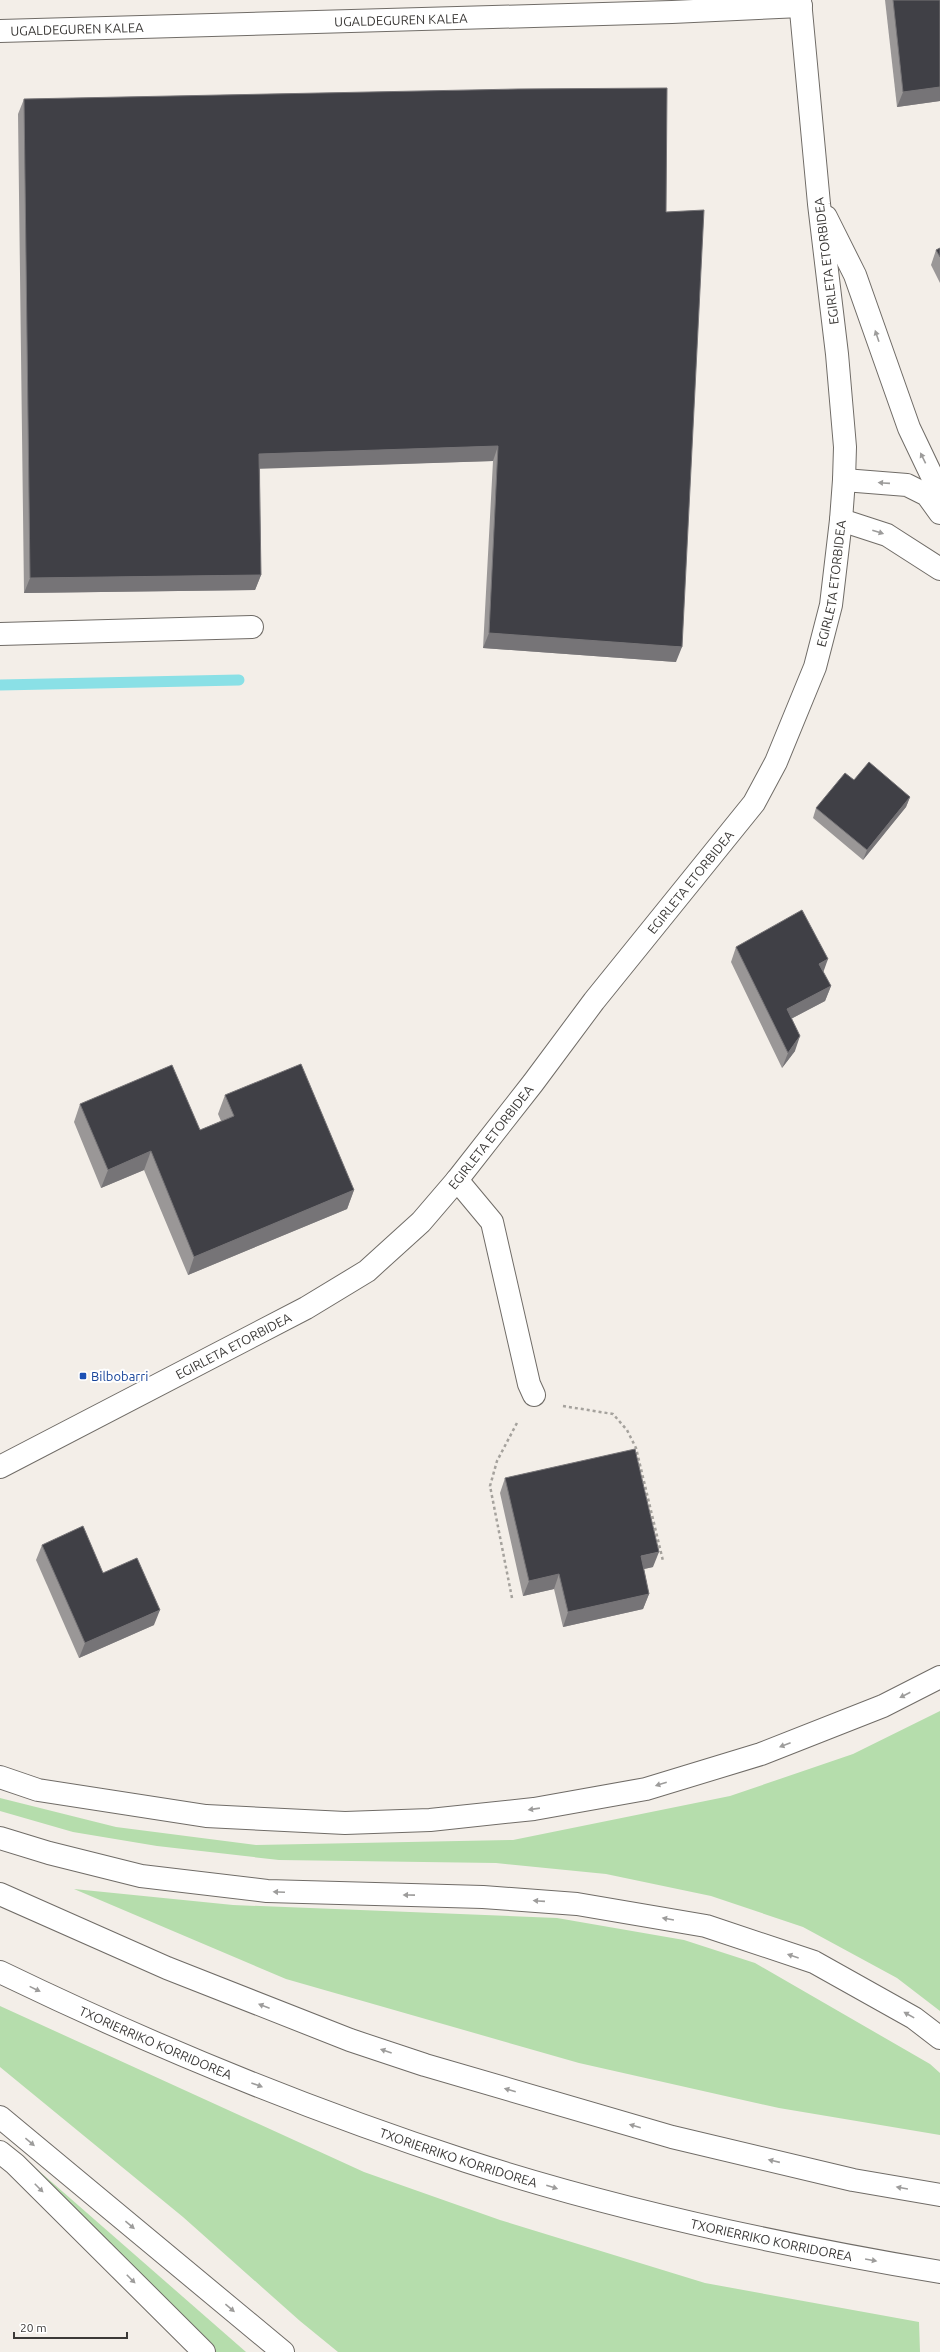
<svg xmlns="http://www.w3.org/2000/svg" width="940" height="2352" font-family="Ubuntu,sans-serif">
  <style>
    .green { fill: #b5ddac }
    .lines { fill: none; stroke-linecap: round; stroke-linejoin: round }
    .stream { stroke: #8ae0e6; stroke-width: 11 }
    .minor-casing { stroke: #706c67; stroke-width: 24 }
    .highway-casing { stroke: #706c67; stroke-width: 24 }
    .path { stroke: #a5a29d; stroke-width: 2.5; stroke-dasharray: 3 3; stroke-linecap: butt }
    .minor { stroke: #fff; stroke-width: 22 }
    .highway { stroke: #fff; stroke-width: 22 }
    .wall { fill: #9a9797 }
    .shaded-wall { fill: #767477 }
    .building { fill: #404046; stroke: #767477 }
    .oneway { fill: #9d9c9b }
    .transit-dot { fill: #1a4fb4; stroke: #fff; stroke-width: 1.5 }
    .labels { text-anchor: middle; stroke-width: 4; stroke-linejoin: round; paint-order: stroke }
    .street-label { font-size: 13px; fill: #3b3937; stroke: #fff }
    .transit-label { font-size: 13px; fill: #164399; stroke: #fff; text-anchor: start }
  </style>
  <rect width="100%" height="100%" fill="#f3eee8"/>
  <g class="green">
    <path d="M940,1711V2011L897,1978L803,1927L711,1896L606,1874L496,1863L279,1860L157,1846L73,1832L0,1811V1798L116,1827L256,1845L513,1840L730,1796L853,1754Z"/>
    <path d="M74,1889L233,1905L557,1918L684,1940L755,1963L930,2064L940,2073V2135L779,2108L579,2063L286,1979Z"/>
    <path d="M0,2006L364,2172L500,2220L705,2283L919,2322L920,2352H338L300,2321L183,2217L0,2067Z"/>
    <path d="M31,2164L246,2352H205L164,2313Z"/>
  </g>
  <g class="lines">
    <path class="stream" d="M0,685L239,680"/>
    <g class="minor-casing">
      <g id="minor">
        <path id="s1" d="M0,31L672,12L801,6"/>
        <path d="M826,217L855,275L909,428L940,493"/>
        <path d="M844,480L907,485L927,495L940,513"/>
        <path d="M841,520L887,535L940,569"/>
        <path d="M0,634L252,627"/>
        <path d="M457,1180L492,1222L529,1384L534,1395"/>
        <path id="s2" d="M0,1467L306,1308L367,1271L421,1222L457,1180L533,1083L594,1001L754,803L776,762L815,667L831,605L841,520L844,480L845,447L837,354L819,204L800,0"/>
      </g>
    </g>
    <g class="highway-casing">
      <g id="highway">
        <path d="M0,1777L38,1790L206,1816L345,1823L430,1820L534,1809L646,1789L761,1754L883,1706L940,1677"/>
        <path d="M0,1838L49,1853L141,1876L267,1891L483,1897L577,1904L706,1926L814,1962L914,2018L940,2038"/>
        <path d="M0,1894L167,1968L350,2040L425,2065L672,2137L853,2180L940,2195"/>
        <path id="s3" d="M0,1972C151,2045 306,2109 466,2161C620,2211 780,2245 940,2272"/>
        <path d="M0,2117L283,2352"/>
        <path d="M0,2152L15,2164L204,2352"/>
      </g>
    </g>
    <g class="path">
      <path d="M563,1406L613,1414L627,1430L636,1448L663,1561"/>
      <path d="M512,1598L490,1486L497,1461L518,1421"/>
    </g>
    <use href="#minor" class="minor"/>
    <use href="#highway" class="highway"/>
  </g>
  <g class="wall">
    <path d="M885,0H940V101L897,107Z"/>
    <path d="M24,99L666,212L676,662L483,648L493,461L260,468L261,575L255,590L24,593L18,114Z"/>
    <path d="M940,248V283L931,265L936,250Z"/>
    <path d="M854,780L910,797L906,807L863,860L813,818L816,808Z"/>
    <path d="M736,947L823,972L831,986L825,1001L791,1019L795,1051L782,1068L731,962Z"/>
    <path d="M225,1095L354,1190L347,1209L188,1275L144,1170L101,1188L74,1122L80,1104L200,1130L221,1121L218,1114Z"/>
    <path d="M505,1478L653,1567L644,1569L649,1594L643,1609L563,1627L554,1589L523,1596L500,1493Z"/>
    <path d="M42,1545L103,1573L154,1625L79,1658L36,1560Z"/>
  </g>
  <g class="shaded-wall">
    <path d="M940,87V101L897,107L903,92Z"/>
    <path d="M498,446L493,461L254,469L259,454Z"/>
    <path d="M261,575L255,590L24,593L30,578Z"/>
    <path d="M489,633L682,647L676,662L483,648Z"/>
    <path d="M910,797L906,807L863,860L867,850Z"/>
    <path d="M828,959L823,973L819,964Z"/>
    <path d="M831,986L825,1001L781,1024L787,1009Z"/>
    <path d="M800,1036L795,1051L782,1068L788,1053Z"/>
    <path d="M151,1151L144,1170L101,1188L108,1170Z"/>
    <path d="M354,1190L347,1209L188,1275L194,1257Z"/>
    <path d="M659,1552L653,1567L635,1571L641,1556Z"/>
    <path d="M559,1574L554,1589L523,1596L529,1581Z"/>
    <path d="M649,1594L643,1609L563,1627L568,1612Z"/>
    <path d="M160,1610L154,1625L79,1658L85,1643Z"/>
  </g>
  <g class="building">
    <path d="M893,0H940V87L903,92Z"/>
    <path d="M667,88L666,212L704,210L682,647L489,633L498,446L259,454L261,575L30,578L24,99L518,89Z"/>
    <path d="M940,248V257L936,250Z"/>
    <path d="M869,762L910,797L867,850L816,808L845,773L854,780Z"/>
    <path d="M802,910L828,959L819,964L831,986L787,1009L800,1036L788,1053L736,947Z"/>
    <path d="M301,1064L354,1190L194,1257L151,1151L108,1170L80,1104L172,1065L200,1130L234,1116L225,1095Z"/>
    <path d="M635,1449L659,1552L641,1556L649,1594L568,1612L559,1574L529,1581L505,1478Z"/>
    <path d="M83,1526L103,1573L137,1558L160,1610L85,1643L42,1545Z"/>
  </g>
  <defs><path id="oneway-solid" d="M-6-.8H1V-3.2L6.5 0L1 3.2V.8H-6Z"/></defs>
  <g class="oneway">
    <use href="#oneway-solid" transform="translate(877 336) rotate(-109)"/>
    <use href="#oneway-solid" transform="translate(923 458) rotate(-116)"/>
    <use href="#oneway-solid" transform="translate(884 483) rotate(-176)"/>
    <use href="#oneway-solid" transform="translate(878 532) rotate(18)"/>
    <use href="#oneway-solid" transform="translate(905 1695) rotate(153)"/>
    <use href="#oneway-solid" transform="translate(785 1745) rotate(159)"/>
    <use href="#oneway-solid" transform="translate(661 1784) rotate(163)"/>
    <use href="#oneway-solid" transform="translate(534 1809) rotate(172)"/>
    <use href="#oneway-solid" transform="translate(279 1892) rotate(-178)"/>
    <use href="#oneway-solid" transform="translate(409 1895) rotate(-179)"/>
    <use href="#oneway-solid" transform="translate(539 1901) rotate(-176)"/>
    <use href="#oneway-solid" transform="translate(668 1919) rotate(-170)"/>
    <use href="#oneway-solid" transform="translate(793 1956) rotate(-161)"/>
    <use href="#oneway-solid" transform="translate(35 1989) rotate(26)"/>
    <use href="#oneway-solid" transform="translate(264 2006) rotate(-159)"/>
    <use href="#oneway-solid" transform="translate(909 2015) rotate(-151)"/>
    <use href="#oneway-solid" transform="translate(386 2051) rotate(-161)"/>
    <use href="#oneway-solid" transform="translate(257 2085) rotate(20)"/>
    <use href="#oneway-solid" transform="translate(510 2090) rotate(-164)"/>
    <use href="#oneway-solid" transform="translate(635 2126) rotate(-164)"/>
    <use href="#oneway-solid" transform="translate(30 2142) rotate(40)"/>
    <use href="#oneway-solid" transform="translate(774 2161) rotate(-167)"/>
    <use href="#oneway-solid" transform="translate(552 2187) rotate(17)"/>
    <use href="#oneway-solid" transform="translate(39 2188) rotate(45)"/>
    <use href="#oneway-solid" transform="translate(902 2188) rotate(-170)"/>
    <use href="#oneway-solid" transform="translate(130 2225) rotate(40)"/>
    <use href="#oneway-solid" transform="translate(871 2260) rotate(10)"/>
    <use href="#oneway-solid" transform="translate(131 2279) rotate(45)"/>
    <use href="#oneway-solid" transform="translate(230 2308) rotate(40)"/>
  </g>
  <rect class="transit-dot" x="79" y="1372" width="8" height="8" rx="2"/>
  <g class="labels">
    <g class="street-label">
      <text dy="5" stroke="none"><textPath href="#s1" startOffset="401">UGALDEGUREN KALEA</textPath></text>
      <text dy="5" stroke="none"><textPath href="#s1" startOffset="77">UGALDEGUREN KALEA</textPath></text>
      <text transform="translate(826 261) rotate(-97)" y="5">EGIRLETA ETORBIDEA</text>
      <text dy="5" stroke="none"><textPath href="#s2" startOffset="1259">EGIRLETA ETORBIDEA</textPath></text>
      <text dy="5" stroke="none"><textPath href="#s2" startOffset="923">EGIRLETA ETORBIDEA</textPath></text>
      <text dy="5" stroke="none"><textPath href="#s2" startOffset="599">EGIRLETA ETORBIDEA</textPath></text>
      <text dy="5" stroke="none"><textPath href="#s2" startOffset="263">EGIRLETA ETORBIDEA</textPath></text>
      <text dy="5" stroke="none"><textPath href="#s3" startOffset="171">TXORIERRIKO KORRIDOREA</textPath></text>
      <text dy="5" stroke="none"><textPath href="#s3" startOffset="495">TXORIERRIKO KORRIDOREA</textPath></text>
      <text dy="5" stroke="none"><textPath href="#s3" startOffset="819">TXORIERRIKO KORRIDOREA</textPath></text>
    </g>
    <g class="transit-label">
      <text x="91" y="1381">Bilbobarri</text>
    </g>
  </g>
  <path d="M14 2332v6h113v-6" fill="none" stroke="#3b3937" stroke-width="2"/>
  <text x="20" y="2332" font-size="12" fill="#3b3937" stroke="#ffffff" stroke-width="3" paint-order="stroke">20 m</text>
</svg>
